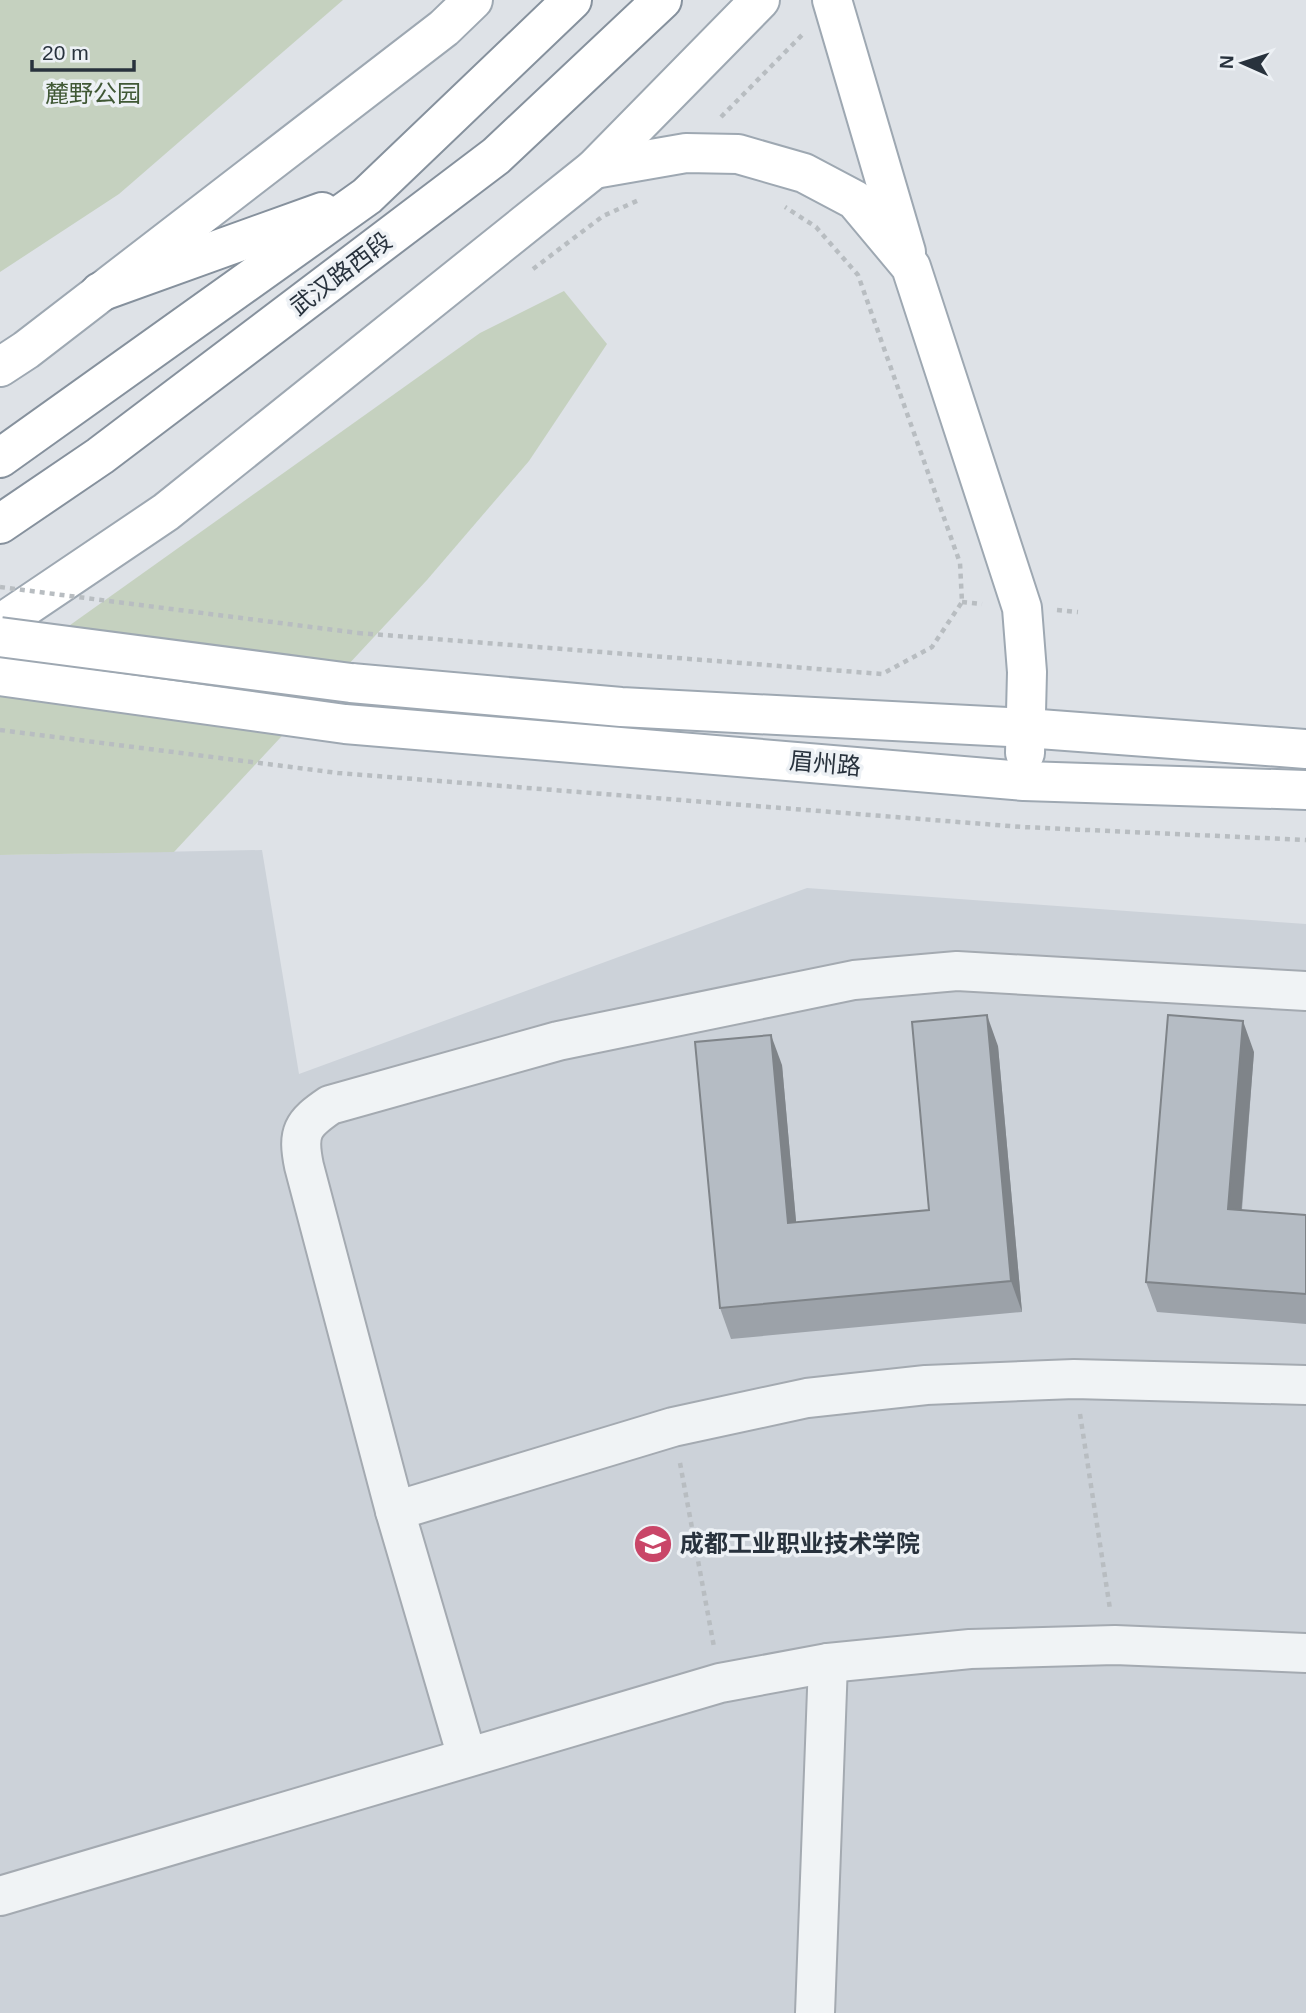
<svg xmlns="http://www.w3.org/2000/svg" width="1306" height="2013" font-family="Helvetica,'Noto Sans SC',sans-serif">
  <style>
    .built { fill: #ccd2d9 }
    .green { fill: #c5d1bf }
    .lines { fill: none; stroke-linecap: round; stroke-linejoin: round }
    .minor-casing { stroke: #a4aab1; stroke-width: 42 }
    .major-casing { stroke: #9ea8b2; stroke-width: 42 }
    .highway-casing { stroke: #86919d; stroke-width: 42 }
    .path { stroke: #b8bdc1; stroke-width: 4.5; stroke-dasharray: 5 5; stroke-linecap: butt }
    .minor { stroke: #f0f3f5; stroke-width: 38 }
    .major { stroke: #fff; stroke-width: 38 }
    .highway { stroke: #fff; stroke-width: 38 }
    .major-bridge-casing { stroke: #9ea8b2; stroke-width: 42; stroke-linecap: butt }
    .path-bridge { stroke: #b8bdc1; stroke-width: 4.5; stroke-dasharray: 5 5; stroke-linecap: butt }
    .major-bridge { stroke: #fff; stroke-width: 38 }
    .wall { fill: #9ca2a9 }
    .shaded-wall { fill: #7f8489 }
    .building { fill: #b5bcc4; stroke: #7f8489; stroke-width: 2 }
    .labels { text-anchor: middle; stroke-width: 7; stroke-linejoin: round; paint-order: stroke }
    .park-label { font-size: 24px; fill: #405835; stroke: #edf1f5 }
    .street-label { font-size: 24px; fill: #28323d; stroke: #edf1f5 }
    .poi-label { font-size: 24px; font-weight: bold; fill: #28323d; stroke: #edf1f5; text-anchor: start }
  </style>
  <rect width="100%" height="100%" fill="#dee2e7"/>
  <path class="built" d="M262,850L299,1074L807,888L1306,924V2013H0V855Z"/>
  <g class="green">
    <path d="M0,0H343L119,194L0,272Z"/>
    <path d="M564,291L607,344L529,461L427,580L174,852L0,855V675L480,333Z"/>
  </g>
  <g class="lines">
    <g class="minor-casing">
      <g id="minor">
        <path d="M395,1511L673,1427L807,1398L926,1385L1074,1379L1306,1385"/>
        <path d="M467,1757L395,1511L304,1166C297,1132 302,1124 330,1105L558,1041L854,980L957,971L1306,991"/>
        <path d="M0,1896L720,1683L828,1663L970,1649L1115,1645L1306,1653"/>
        <path d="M815,2013L828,1663"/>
      </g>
    </g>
    <g class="major-casing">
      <g id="major">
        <path d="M832,0L906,252"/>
        <path d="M594,169L686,153L738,154L804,173L855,200L911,267L1022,608L1027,672L1025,753"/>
        <path d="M0,367L26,350L444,28L473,0"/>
        <path d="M0,624L166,512L594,169L760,0"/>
        <path d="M0,676L345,724L1024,781L1306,790"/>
        <path d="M351,683L621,707L1026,728L1306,749"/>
      </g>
    </g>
    <g class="highway-casing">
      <g id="highway">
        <path d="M100,292L322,212"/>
        <path d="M0,458L367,196L572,0"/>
        <path d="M0,524L100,456L496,156L662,0"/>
      </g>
    </g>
    <g class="path">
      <path d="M721,117L804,33"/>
      <path d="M533,269L603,216L639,200"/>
      <path d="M962,602L982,604"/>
      <path d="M1057,610L1078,612"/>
      <path d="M358,633L882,674L932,647L962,602L960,563L858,275L816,227L785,207"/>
      <path d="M0,730L338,773L1022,827L1306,840"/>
      <path d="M1080,1414L1110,1609"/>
      <path d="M680,1463L714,1647"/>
    </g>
    <use href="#minor" class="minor"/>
    <use href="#major" class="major"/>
    <use href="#highway" class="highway"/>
    <g class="major-bridge-casing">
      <path id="major-bridge" d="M0,637L351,683"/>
    </g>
    <path class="path-bridge" d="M0,587L358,633"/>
    <use href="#major-bridge" class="major-bridge"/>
  </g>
  <g class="wall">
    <path d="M998,1046L1022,1312L731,1339L720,1308L782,1065L796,1222L929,1210Z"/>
    <path d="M1254,1052L1242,1210L1306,1215V1324L1157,1312L1146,1282Z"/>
  </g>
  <g class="shaded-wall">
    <path d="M987,1015L998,1046L1022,1312L1011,1281Z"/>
    <path d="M1243,1021L1254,1052L1239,1240L1228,1209Z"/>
    <path d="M771,1035L782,1065L799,1254L788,1223Z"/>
  </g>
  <g class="building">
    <path d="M987,1015L1011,1281L720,1308L695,1042L771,1035L788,1223L929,1210L912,1022Z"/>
    <path d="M1168,1015L1243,1021L1228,1209L1306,1215V1294L1146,1282Z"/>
  </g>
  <defs>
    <g id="school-disc" transform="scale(2.0125)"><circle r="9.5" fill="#c94668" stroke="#edf1f5"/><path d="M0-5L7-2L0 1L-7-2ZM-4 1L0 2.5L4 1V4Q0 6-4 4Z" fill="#fff"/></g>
  </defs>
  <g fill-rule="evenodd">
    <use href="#school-disc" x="653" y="1544"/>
  </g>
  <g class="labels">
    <g class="park-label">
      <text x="93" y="102">麓野公园</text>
    </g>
    <g class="street-label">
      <text transform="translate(341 274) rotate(-37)" y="8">武汉路西段</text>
      <text transform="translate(825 764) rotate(5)" y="8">眉州路</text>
    </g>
    <g class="poi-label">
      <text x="680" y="1552">成都工业职业技术学院</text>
    </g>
  </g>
  <g transform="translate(1243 63) rotate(273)" stroke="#edf1f5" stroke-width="5" paint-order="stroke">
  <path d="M0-5L12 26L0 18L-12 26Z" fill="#28323d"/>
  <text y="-10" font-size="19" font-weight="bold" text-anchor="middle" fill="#28323d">N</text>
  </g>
  <path d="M32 60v10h102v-10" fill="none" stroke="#28323d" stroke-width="3.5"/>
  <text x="42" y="60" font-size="21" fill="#28323d" stroke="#edf1f5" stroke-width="5" paint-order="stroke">20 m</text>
</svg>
